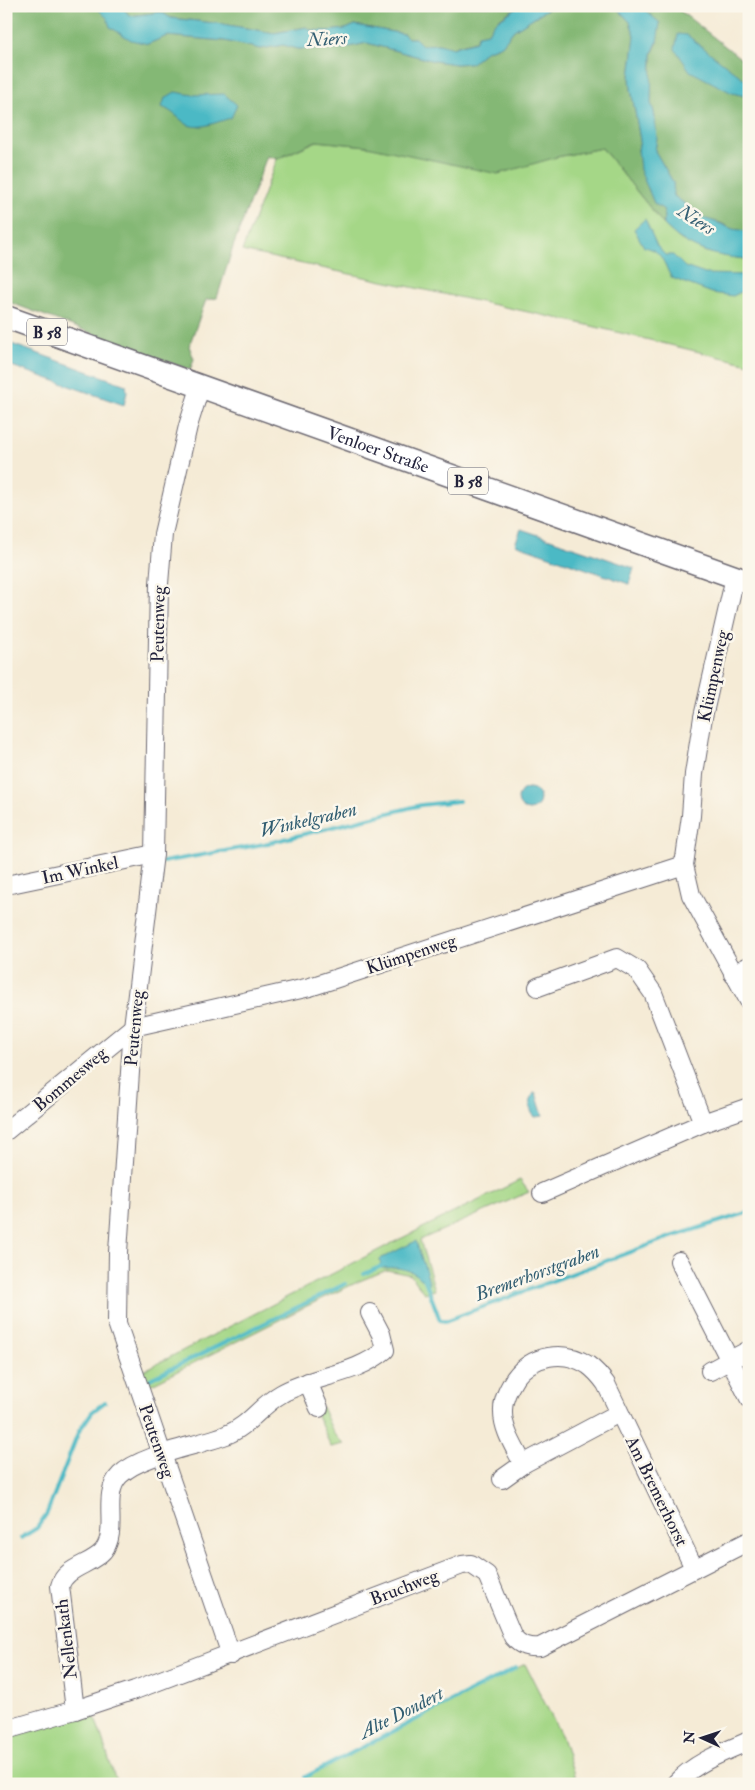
<svg xmlns="http://www.w3.org/2000/svg" width="755" height="1790" font-family="'IM FELL Double Pica',serif">
  <style>
    .green { fill: #a5d787; stroke: #647c61 }
    .forest { fill: #84b874; stroke: #536d58 }
    .water { fill: #4bb9c5; stroke: #366e80 }
    .lines { fill: none; stroke-linecap: round; stroke-linejoin: round }
    .stream { stroke: #4bb9c5; stroke-width: 4 }
    .minor-casing { stroke: #6c6871; stroke-width: 20 }
    .major-casing { stroke: #6c6871; stroke-width: 25 }
    .minor { stroke: #fff; stroke-width: 18 }
    .major { stroke: #fff; stroke-width: 22 }
    .labels { text-anchor: middle; stroke-width: 5; stroke-linejoin: round; paint-order: stroke }
    .shield { fill: #fbf7ec; stroke: #636270; stroke-width: 1 }
    .shield-label { font-size: 16px; font-weight: bold; fill: #22223b }
    .street-label { font-size: 18px; fill: #22223b; stroke: #fbf7ec }
    .water-label { font-size: 19px; font-style: italic; fill: #325e72; stroke: #fbf7ec }
  </style>
  <rect width="100%" height="100%" fill="#fbf7ec"/>
  <filter id="ink" filterUnits="userSpaceOnUse"><feTurbulence type="fractalNoise" baseFrequency=".02" numOctaves="2"/><feDisplacementMap in="SourceGraphic" scale="10" xChannelSelector="R" yChannelSelector="G"/><feConvolveMatrix kernelMatrix="1 2 1 2 8 2 1 2 1" color-interpolation-filters="sRGB"/></filter>
  <filter id="wash" filterUnits="userSpaceOnUse"><feTurbulence type="fractalNoise" baseFrequency=".0096" numOctaves="4" result="noise"/><feDisplacementMap in="SourceGraphic" scale="20" xChannelSelector="R" yChannelSelector="G"/><feGaussianBlur stdDeviation="1.12" result="paint"/><feColorMatrix in="noise" values="0 0 0 0 0 0 0 0 0 0 0 0 0 0 0 0 0 1.4 0 .05"/><feComposite in="paint" operator="in"/></filter>
  <g filter="url(#wash)">
    <rect width="100%" height="100%" fill="#f5ebd6"/>
    <g class="green">
      <path d="M317,141L367,146L557,157L602,148L664,225L681,240L706,252L749,260V364L575,322L242,251L277,159Z"/>
      <path d="M520,1180L529,1192L420,1240L435,1290L424,1293L411,1275L387,1270L362,1280L307,1306L142,1389L137,1374L402,1238Z"/>
      <path d="M322,1407L334,1434L344,1444L331,1447L315,1411Z"/>
      <path d="M525,1664L562,1737L577,1784H307L305,1777Z"/>
      <path d="M6,1678L11,1728L93,1711L117,1784H6Z"/>
    </g>
    <g class="forest">
      <path d="M6,6H95L107,18L148,44L167,36L225,41L261,49L283,45L297,49H340L367,43L434,61L456,64L472,63L486,51L502,45L514,30L552,6H612L617,8L630,22L635,36L630,77L631,89L640,140L638,150L642,171L654,203L664,210V225L602,148L557,157L498,174L367,146L316,141L277,159L267,156L233,247L217,298L206,300L189,346L194,359L190,370L6,301Z"/>
      <path d="M121,6H519C512,10 502,16 496,22C492,25 490,31 486,35C474,44 465,42 453,48L438,44L422,45L415,38H408L404,34L355,25L346,29L326,31L310,30L307,27L274,33L223,24L171,18L161,12L130,16Z"/>
      <path d="M640,6H674L749,65V234L746,231L732,229L721,223L693,216L696,213L692,208L686,207L685,204L674,196L673,182L655,151L657,138L654,112L651,103L652,54L658,42Z"/>
    </g>
    <g class="water">
      <path d="M95,6H121L130,16L161,12L171,18L223,24L274,33L307,27L310,30L327,31L346,29L355,25L404,34L408,38H415L422,45L439,44L453,48C461,44 468,44 476,41L478,35L488,33L494,23L519,6H552L514,30L502,45L486,51L472,63L456,64L434,61L367,43L340,49H297L283,45L261,49L225,41L167,36L148,44L131,40L110,27L107,18Z"/>
      <path d="M612,6H640L660,23L657,42L652,54L651,103L654,112L657,138L655,151L673,182L674,196L685,204L686,207L692,208L696,213L694,216C707,219 718,222 730,228C737,231 742,228 749,234V259C726,258 701,253 682,240C675,236 670,230 664,225V210L654,203L640,170L638,150L640,140L631,89L630,77L635,36L630,22L617,8Z"/>
      <path d="M678,34L687,35L749,83V97L732,93L690,71L675,49Z"/>
      <path d="M175,92L193,95L224,94L237,105L231,118C218,121 197,132 185,123C177,117 172,111 162,107L165,98Z"/>
      <path d="M645,219L657,246L665,255H673L685,267L705,274L749,275V288L733,296L712,293L672,278C663,264 663,250 644,247L634,229Z"/>
      <path d="M6,342L126,385L127,392L124,405L6,364Z"/>
      <path d="M521,529L634,568L629,584L515,544Z"/>
      <circle cx="529" cy="799" r="11"/>
      <path d="M534,1093H536L543,1116L535,1117C528,1110 529,1101 534,1093Z"/>
      <path d="M416,1241L430,1284C423,1283 422,1279 417,1275C407,1268 394,1267 381,1268L380,1259Z"/>
    </g>
    <g class="lines">
      <g class="stream">
        <path d="M163,862L264,844L421,805L459,801"/>
        <path d="M364,1274L384,1265"/>
        <path d="M425,1280L440,1320L445,1321L665,1239L749,1212"/>
        <path d="M150,1379L345,1284"/>
        <path d="M21,1538L37,1528L47,1513L79,1431L92,1412L105,1402"/>
        <path d="M307,1784L305,1777L516,1668"/>
      </g>
    </g>
  </g>
  <g filter="url(#ink)">
    <g class="lines">
      <g class="minor-casing">
        <g id="minor">
          <path d="M200,388L188,426L163,534L159,584L154,854L133,1027L118,1252L117,1323L231,1655"/>
          <path d="M735,577L703,717L694,774L691,816L684,865L691,895L749,1001"/>
          <path d="M6,885L154,854"/>
          <path d="M733,974L749,966"/>
          <path d="M538,987L617,958L637,970L653,993L703,1123"/>
          <path d="M6,1131L133,1027L310,987L684,865"/>
          <path d="M542,1193L703,1123L749,1107"/>
          <path d="M679,1261L749,1398"/>
          <path d="M710,1371L749,1350"/>
          <path d="M308,1382L319,1408"/>
          <path d="M523,1464L619,1413"/>
          <path d="M502,1479L523,1464C515,1448 502,1429 503,1410C503,1398 509,1388 515,1378C532,1355 564,1349 588,1365C595,1370 601,1377 606,1384L694,1568"/>
          <path d="M75,1710L60,1586C65,1567 91,1565 103,1551C120,1530 100,1495 120,1475C142,1454 198,1446 226,1435C248,1427 261,1405 281,1394C314,1375 354,1376 385,1350L381,1334L370,1313"/>
          <path d="M6,1730L75,1710L135,1690L462,1565L471,1564L487,1575L513,1637C521,1646 528,1648 540,1647L749,1541"/>
          <path d="M675,1784C694,1763 723,1752 749,1741"/>
        </g>
      </g>
      <g class="major-casing">
        <g id="major">
          <path id="s1" d="M6,317C253,407 502,492 749,582"/>
        </g>
      </g>
      <use href="#minor" class="minor"/>
      <use href="#major" class="major"/>
    </g>
  </g>
  <g class="labels">
    <g class="shield">
      <rect x="27" y="318.5" width="40" height="27" rx="4"/>
      <rect x="448" y="467.5" width="40" height="27" rx="4"/>
    </g>
    <g class="shield-label">
      <text x="47" y="338">B 58</text>
      <text x="468" y="487">B 58</text>
    </g>
    <g class="street-label">
      <text dy="6" stroke="none"><textPath href="#s1" startOffset="395">Venloer Straße</textPath></text>
      <text transform="translate(158 624) rotate(-89)" y="6">Peutenweg</text>
      <text transform="translate(713 676) rotate(-78)" y="6">Klümpenweg</text>
      <text transform="translate(80 870) rotate(-12)" y="6">Im Winkel</text>
      <text transform="translate(411 954) rotate(-18)" y="6">Klümpenweg</text>
      <text transform="translate(134 1028) rotate(-85)" y="6">Peutenweg</text>
      <text transform="translate(70 1079) rotate(-40)" y="6">Bommesweg</text>
      <text transform="translate(157 1441) rotate(71)" y="6">Peutenweg</text>
      <text transform="translate(657 1491) rotate(64)" y="6">Am Bremerhorst</text>
      <text transform="translate(404 1587) rotate(-21)" y="6">Bruchweg</text>
      <text transform="translate(66 1639) rotate(-97)" y="6">Nellenkath</text>
    </g>
    <g class="water-label">
      <text transform="translate(327 38) rotate(-3)" y="7">Niers</text>
      <text transform="translate(697 219) rotate(33)" y="7">Niers</text>
      <text transform="translate(308 819) rotate(-13)" y="7">Winkelgraben</text>
      <text transform="translate(537 1272) rotate(-20)" y="7">Bremerhorstgraben</text>
      <text transform="translate(401 1712) rotate(-27)" y="7">Alte Dondert</text>
    </g>
  </g>
  <rect width="755" height="1790" fill="none" stroke="#fbf7ec" stroke-width="25"/>
  <g transform="translate(702 1738) rotate(273)" stroke="#fbf7ec" stroke-width="4" paint-order="stroke">
  <path d="M0-4L9 19L0 12L-9 19Z" fill="#22223b"/>
  <text y="-8" font-size="14" font-weight="bold" text-anchor="middle" fill="#22223b">N</text>
  </g>
</svg>
